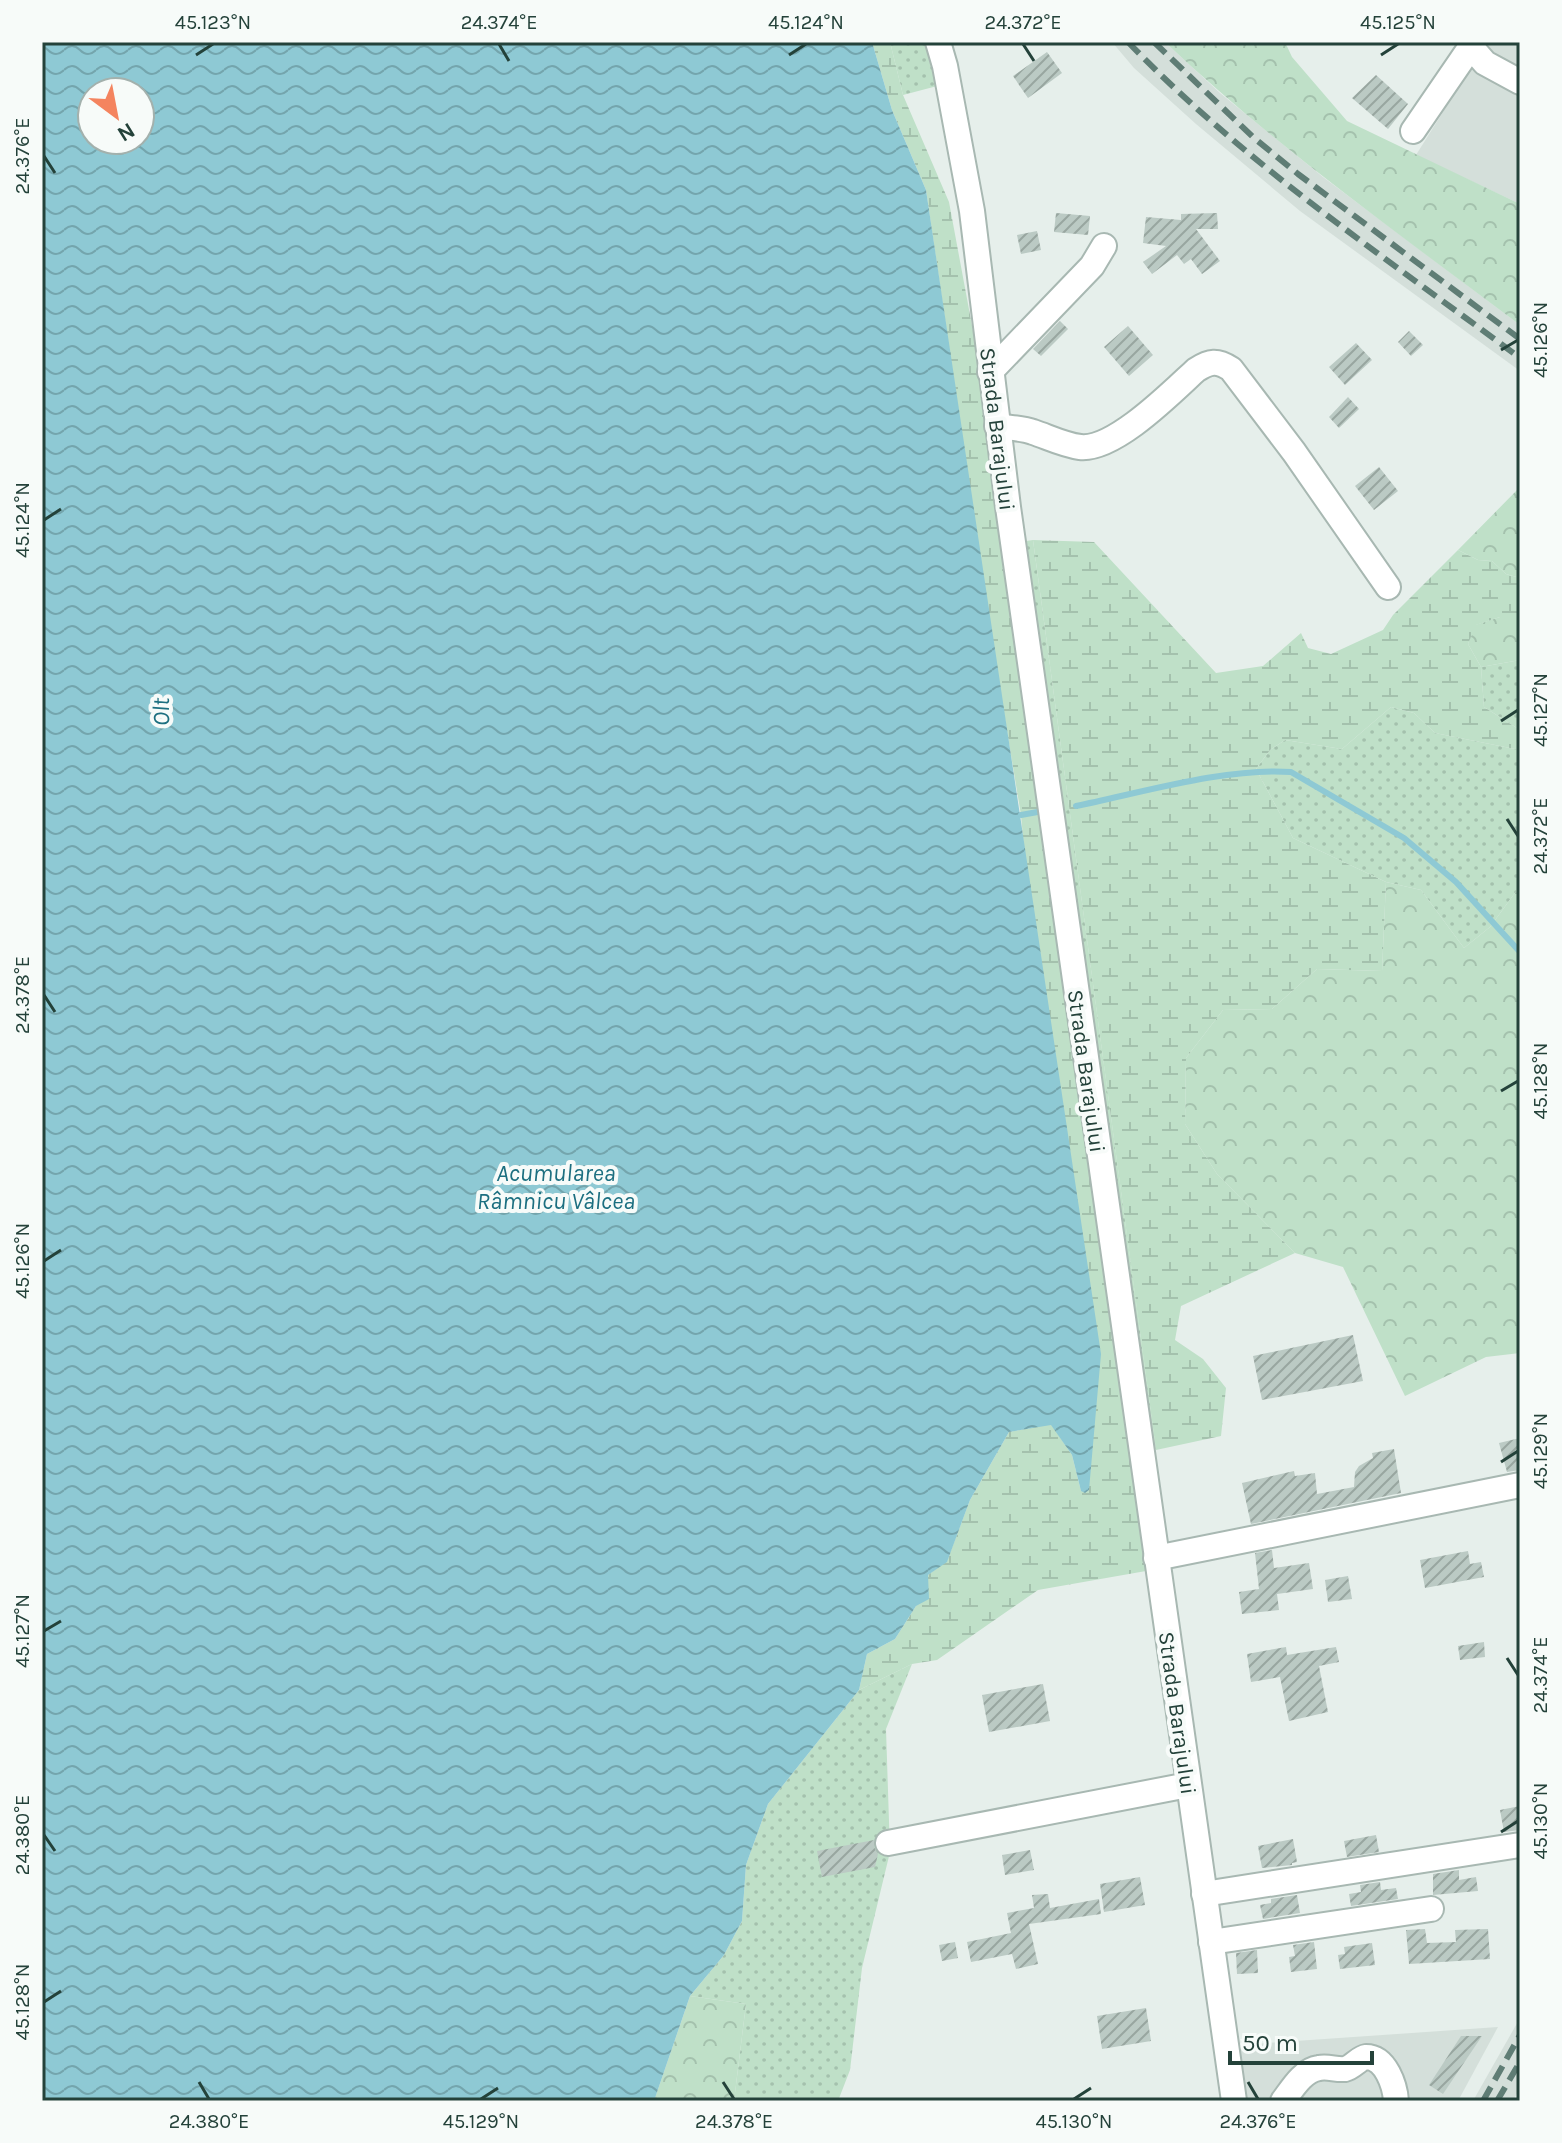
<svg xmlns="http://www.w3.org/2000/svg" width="1562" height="2143" font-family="Karla,sans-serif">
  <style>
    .built { fill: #d4dfda }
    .grass { fill: url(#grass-dots) }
    .forest { fill: url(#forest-crowns) }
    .wetland { fill: url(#wetland-marsh) }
    .water { fill: url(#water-waves); fill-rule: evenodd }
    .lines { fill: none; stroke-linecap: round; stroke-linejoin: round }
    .stream { stroke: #8ec9d4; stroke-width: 6 }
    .building { fill: url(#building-hatch) }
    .minor-casing { stroke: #a8b8b2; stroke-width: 28 }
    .minor { stroke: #fff; stroke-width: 24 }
    .rail { stroke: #5f7d75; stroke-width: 6; stroke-dasharray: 16 8; stroke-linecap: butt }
    .ticks { fill: none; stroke: #24423a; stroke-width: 3 }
    .labels { text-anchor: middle; stroke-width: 8; stroke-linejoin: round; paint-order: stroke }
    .street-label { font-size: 22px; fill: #24423a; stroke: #f7fbf9 }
    .water-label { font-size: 24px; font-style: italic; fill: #1c6f80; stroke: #f7fbf9 }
    .neatline { fill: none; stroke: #24423a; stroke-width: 3 }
    .ticks-label { font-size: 20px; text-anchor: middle; fill: #24423a }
  </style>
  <defs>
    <pattern id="grass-dots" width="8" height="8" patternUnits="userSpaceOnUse" patternTransform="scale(2)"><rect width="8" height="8" fill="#bfe0c8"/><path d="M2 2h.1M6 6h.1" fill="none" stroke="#a4c1ad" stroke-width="1.8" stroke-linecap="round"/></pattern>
    <pattern id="forest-crowns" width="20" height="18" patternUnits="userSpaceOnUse" patternTransform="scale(2)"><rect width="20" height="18" fill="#bfe0c8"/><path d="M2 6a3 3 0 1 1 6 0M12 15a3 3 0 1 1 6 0" fill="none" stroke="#a4c1ad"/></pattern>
    <pattern id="wetland-marsh" width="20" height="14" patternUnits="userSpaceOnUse" patternTransform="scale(2)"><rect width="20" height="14" fill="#bfe0c8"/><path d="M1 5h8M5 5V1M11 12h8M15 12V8" fill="none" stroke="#a4c1ad"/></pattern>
    <pattern id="water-waves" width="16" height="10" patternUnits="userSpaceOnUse" patternTransform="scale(2)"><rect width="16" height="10" fill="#8ec9d4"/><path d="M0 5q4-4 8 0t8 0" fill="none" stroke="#74a5ad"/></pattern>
    <pattern id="building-hatch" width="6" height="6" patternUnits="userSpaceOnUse" patternTransform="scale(2)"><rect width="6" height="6" fill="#bbcac4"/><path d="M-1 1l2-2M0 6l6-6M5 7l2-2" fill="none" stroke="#98a6a0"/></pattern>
  </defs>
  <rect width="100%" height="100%" fill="#e6efeb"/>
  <g class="built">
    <path d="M1112,42H1165L1220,93L1323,177L1520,325V371L1300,211L1196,124L1134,68Z"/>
    <path d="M1487,42H1520V204L1416,155Z"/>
    <path d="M1520,2018V2088L1513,2101H1473Z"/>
    <path d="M1498,2027L1458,2101H1246L1239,2045Z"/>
  </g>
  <g class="grass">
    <path d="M890,42H929L941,85L903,95Z"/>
    <path d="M1033,540L1156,1449L1131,1451L1005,544Z"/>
    <path d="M1520,660V730L1484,707L1481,667Z"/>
    <path d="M1391,707L1414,713L1435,733L1520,750V886L1490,927L1464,948L1421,890L1386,882L1293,838L1256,769L1270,750L1285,740L1342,749Z"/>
    <path d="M912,1664L886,1729L890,1852L862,1968L850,2070L838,2101H734L746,2004L690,1996L724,1955L742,1921L746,1865L768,1804L859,1690Z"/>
  </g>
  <g class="forest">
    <path d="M1165,42H1285L1292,57L1347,121L1520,204V325C1399,234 1275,146 1165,42Z"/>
    <path d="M1520,487V578L1506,574L1492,561L1478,560L1458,550Z"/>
    <path d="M1500,617H1520V660L1481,667L1468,644L1475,625Z"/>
    <path d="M1386,882L1421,890L1464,948L1490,927L1520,886V1353L1486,1357L1405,1396L1343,1267L1295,1253L1217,1174L1185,1124L1186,1058L1223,1010L1272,1009L1317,969L1382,971Z"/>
    <path d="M690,1996L746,2004L734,2101H654Z"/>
  </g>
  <g class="wetland">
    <path d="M872,42H890L903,95L949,202L976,347L1019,640L1146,1571L1038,1590L937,1660L912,1664L859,1690L867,1654L895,1639L916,1606L928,1575L947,1561L970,1500L1009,1432L1051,1424L1072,1455L1081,1491L1021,815L994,653L926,190L892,110Z"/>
    <path d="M1033,540L1094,542L1216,673L1263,666L1301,633L1308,648L1331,654L1383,630L1393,615L1458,550L1478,560L1492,561L1506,574L1520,578V617H1500L1476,625L1468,644L1481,667L1484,707L1520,730V750L1435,733L1414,713L1391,707L1342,749L1285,740L1270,750L1256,769L1293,838L1386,882L1382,971L1317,969L1272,1009L1223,1010L1186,1058L1185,1124L1217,1174L1295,1253L1181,1306L1175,1340L1203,1359L1226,1388L1221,1436L1156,1450Z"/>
  </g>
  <path class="water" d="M42,42H872L892,110L926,190L1101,1354L1089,1490L1085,1493L1081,1491L1072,1455L1051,1425L1009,1432L970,1500L947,1562L928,1575L929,1599L916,1606L895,1639L867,1654L859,1690L768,1804L746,1865L742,1921L724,1955L690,1996L654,2101H42ZM92,92H140V140H92Z"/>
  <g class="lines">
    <g class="stream">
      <path d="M1076,806C1140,793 1227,767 1291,772L1404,838L1456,882L1520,952"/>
      <path d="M1021,815L1043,811"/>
    </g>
  </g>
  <g class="building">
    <path d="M1047,52L1062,73L1028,98L1013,76Z"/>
    <path d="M1376,75L1408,104L1388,129L1352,98Z"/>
    <path d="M1056,213L1090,216L1088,235L1054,232Z"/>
    <path d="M1217,213L1218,229H1196L1220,261L1202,274L1191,259L1184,264L1177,255L1152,274L1143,262L1166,246L1143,243L1146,217L1181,220V214Z"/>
    <path d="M1037,231L1041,250L1021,254L1017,235Z"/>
    <path d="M1060,321L1068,329L1041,356L1033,349Z"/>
    <path d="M1128,326L1153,355L1129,376L1104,347Z"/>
    <path d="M1409,331L1423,345L1411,356L1398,342Z"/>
    <path d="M1356,343L1372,360L1345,385L1329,367Z"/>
    <path d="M1348,397L1359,409L1339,428L1329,417Z"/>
    <path d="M1379,467L1398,491L1374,510L1355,486Z"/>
    <path d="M1353,1335L1363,1381L1262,1400L1253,1356Z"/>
    <path d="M1520,1438V1470L1507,1472L1499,1443Z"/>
    <path d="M1394,1449L1401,1493L1251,1524L1242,1483L1294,1471L1295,1476L1315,1473L1317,1494L1354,1487L1355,1472L1359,1466L1373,1458L1372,1453Z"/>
    <path d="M1272,1550L1274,1568L1309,1563L1313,1589L1277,1594L1279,1610L1242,1614L1239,1592L1259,1589L1255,1553Z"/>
    <path d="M1468,1551L1470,1564L1481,1562L1484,1577L1425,1588L1420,1560Z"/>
    <path d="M1348,1576L1352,1599L1328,1602L1325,1580Z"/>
    <path d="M1484,1642L1485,1657L1460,1660L1458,1646Z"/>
    <path d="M1286,1647L1287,1655L1336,1647L1339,1662L1319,1666L1328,1712L1289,1721L1280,1677L1251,1682L1247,1654Z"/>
    <path d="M1043,1684L1050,1721L989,1732L982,1695Z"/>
    <path d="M1520,1806V1830L1504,1832L1500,1810Z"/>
    <path d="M1376,1835L1379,1852L1347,1857L1344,1841Z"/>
    <path d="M1293,1839L1297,1862L1292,1863V1865L1262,1868L1258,1846Z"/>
    <path d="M874,1840V1847L878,1854L875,1867L822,1877L817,1851Z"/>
    <path d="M1030,1850L1034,1870L1005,1875L1002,1855Z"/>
    <path d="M1459,1870V1880L1476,1877L1478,1891L1433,1895V1874Z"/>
    <path d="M1140,1877L1145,1905L1104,1912L1100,1884Z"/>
    <path d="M1380,1882L1381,1890L1396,1888L1398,1899L1351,1906L1349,1894L1361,1892L1360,1885Z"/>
    <path d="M1048,1894L1050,1908L1099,1899L1101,1914L1029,1924L1038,1964L1016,1969L1012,1954L971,1962L967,1942L1011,1933L1007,1913L1034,1908L1032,1895Z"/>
    <path d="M1297,1895L1300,1913L1263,1919L1260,1905L1271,1903V1899Z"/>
    <path d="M1425,1929L1427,1943L1456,1942L1455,1930L1488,1929L1490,1959L1409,1964L1406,1930Z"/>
    <path d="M955,1942L958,1958L942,1961L939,1945Z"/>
    <path d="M1314,1942L1317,1969L1291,1972L1289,1957L1295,1956L1293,1945Z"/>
    <path d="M1372,1943L1375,1965L1340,1969L1338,1955L1345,1954L1344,1947Z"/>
    <path d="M1257,1950L1258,1973L1237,1974L1236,1953Z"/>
    <path d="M1146,2008L1151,2041L1102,2049L1097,2016Z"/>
    <path d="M1461,2036H1482L1443,2094L1429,2085Z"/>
  </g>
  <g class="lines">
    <g class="minor-casing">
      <g id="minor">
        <path d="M938,42L945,66L972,211L1008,507L1234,2101"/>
        <path d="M1471,47L1485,63L1520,82"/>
        <path d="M1413,131L1474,42"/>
        <path d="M990,372L1092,266L1104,246"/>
        <path d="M997,426C1008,428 1022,428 1033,432C1048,437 1064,445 1080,447C1114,451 1172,392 1196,370C1210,361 1217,360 1231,369L1294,452L1388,587"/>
        <path d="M1156,1558L1520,1485"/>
        <path d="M888,1843L1188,1785"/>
        <path d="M1204,1894L1520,1845"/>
        <path d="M1211,1942L1431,1909"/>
        <path d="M1283,2101C1292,2089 1303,2070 1319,2068C1328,2066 1336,2070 1345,2069C1353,2067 1359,2058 1366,2057C1386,2057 1395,2086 1396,2101"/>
      </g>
    </g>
    <use href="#minor" class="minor"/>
    <g class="rail">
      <path d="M1128,42C1244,163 1386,258 1520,358"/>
      <path d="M1154,42L1254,138L1298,174L1520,339"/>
      <path d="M1483,2101L1520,2035"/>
      <path d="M1497,2101L1520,2062"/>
    </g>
  </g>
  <path class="ticks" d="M499,44L509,61M1023,44L1034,61M196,55L213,44M789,55L806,44M1381,55L1398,44M44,156L55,173M1501,350L1518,340M44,520L61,509M1501,721L1518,710M1507,819L1518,836M44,995L55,1012M1501,1091L1518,1081M44,1261L61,1250M1501,1462L1518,1451M44,1631L61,1621M1507,1658L1518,1675M1501,1832L1518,1821M44,1835L55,1851M44,2002L61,1991M199,2082L209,2099M723,2082L734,2099M1248,2082L1258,2099M481,2099L498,2088M1074,2099L1091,2088"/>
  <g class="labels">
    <g class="street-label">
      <text transform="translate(998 429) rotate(83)" y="8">Strada Barajului</text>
      <text transform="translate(1087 1071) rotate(82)" y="8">Strada Barajului</text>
      <text transform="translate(1178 1713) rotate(82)" y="8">Strada Barajului</text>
    </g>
    <g class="water-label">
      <text transform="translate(161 712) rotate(-91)" y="8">Olt</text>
      <text x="556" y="1181">Acumularea<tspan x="556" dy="28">Râmnicu Vâlcea</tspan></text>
    </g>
  </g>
  <rect width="1562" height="2143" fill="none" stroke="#f7fbf9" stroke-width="88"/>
  <g transform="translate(116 116) rotate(148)"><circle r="38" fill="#f7fbf9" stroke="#a3b1ad" stroke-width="2"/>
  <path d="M0-6L14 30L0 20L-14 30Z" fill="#f4845f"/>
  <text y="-12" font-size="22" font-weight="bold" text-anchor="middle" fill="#24423a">N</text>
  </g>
  <path d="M1230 2051v12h142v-12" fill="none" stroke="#24423a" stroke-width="4"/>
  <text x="1242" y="2051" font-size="24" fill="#24423a" stroke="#f7fbf9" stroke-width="6" paint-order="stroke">50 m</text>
  <rect x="44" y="44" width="1474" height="2055" class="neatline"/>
  <g class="ticks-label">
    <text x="213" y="29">45.123°N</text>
    <text x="499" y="29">24.374°E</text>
    <text x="806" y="29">45.124°N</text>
    <text x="1023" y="29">24.372°E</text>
    <text x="1398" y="29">45.125°N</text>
    <text transform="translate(22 156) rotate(-90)" y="7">24.376°E</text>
    <text transform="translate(1540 340) rotate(-90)" y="7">45.126°N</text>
    <text transform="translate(22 520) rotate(-90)" y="7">45.124°N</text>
    <text transform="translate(1540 710) rotate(-90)" y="7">45.127°N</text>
    <text transform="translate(1540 836) rotate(-90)" y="7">24.372°E</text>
    <text transform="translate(22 995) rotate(-90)" y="7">24.378°E</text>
    <text transform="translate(1540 1081) rotate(-90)" y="7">45.128°N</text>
    <text transform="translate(22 1261) rotate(-90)" y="7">45.126°N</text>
    <text transform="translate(1540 1451) rotate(-90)" y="7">45.129°N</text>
    <text transform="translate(22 1631) rotate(-90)" y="7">45.127°N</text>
    <text transform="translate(1540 1675) rotate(-90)" y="7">24.374°E</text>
    <text transform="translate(1540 1821) rotate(-90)" y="7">45.130°N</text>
    <text transform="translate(22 1835) rotate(-90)" y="7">24.380°E</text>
    <text transform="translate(22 2002) rotate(-90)" y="7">45.128°N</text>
    <text x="209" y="2128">24.380°E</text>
    <text x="481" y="2128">45.129°N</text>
    <text x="734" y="2128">24.378°E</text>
    <text x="1074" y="2128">45.130°N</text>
    <text x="1258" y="2128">24.376°E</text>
  </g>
</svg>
